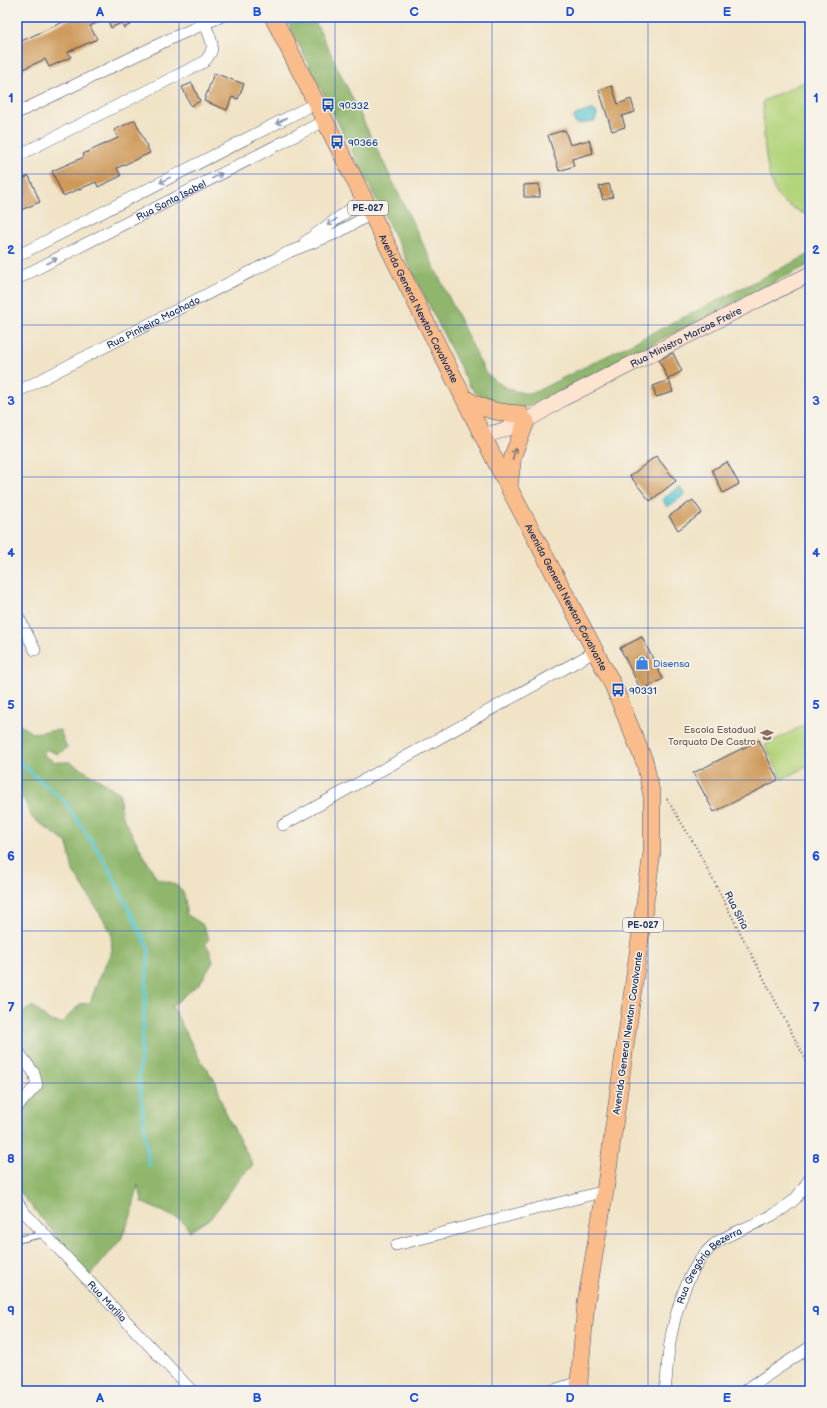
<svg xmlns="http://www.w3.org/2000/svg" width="827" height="1408" font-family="'Balsamiq Sans',sans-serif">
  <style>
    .green { fill: #b4d47c; stroke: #68826d }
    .forest { fill: #8fb66c; stroke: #557265 }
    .water { fill: #5ac7d2; stroke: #3a7b98 }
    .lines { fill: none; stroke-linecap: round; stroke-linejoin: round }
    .stream { stroke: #5ac7d2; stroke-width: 3.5 }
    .building { fill: #ce995a }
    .lane-casing { stroke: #3b4a6e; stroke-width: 7 }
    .street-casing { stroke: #3b4a6e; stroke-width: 12 }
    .secondary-casing { stroke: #3b4a6e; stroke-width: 16 }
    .primary-casing { stroke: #3b4a6e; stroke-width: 18 }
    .path { stroke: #3b4a6e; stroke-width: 2; stroke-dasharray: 1 3; stroke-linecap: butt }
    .lane { stroke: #fff; stroke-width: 5.5 }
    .street { stroke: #fff; stroke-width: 11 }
    .secondary { stroke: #fde4d0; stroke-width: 15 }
    .primary { stroke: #f9bc8a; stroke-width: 17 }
    .oneway { stroke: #8d97ae }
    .oneway2 { stroke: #7f6e72 }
    .grid { fill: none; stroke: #1d4ed8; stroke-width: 1; stroke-opacity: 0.55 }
    .labels { text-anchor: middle; stroke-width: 3; stroke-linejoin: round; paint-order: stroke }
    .shield { fill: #f7f3e8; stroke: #5d6a87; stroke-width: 1 }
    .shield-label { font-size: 9px; font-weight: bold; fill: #1b2f5e }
    .transit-label { font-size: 10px; fill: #164399; stroke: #f7f3e8; text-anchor: start }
    .street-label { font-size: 10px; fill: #1b2f5e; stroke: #f7f3e8 }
    .shop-label { font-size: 10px; fill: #366cbe; stroke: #f7f3e8; text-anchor: start }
    .education-label { font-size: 10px; fill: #785e54; stroke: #f7f3e8; text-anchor: end }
    .neatline { fill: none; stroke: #1d4ed8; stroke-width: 1.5 }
    .grid-label { font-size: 13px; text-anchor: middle; font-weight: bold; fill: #1d4ed8 }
  </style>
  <rect width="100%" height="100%" fill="#f7f3e8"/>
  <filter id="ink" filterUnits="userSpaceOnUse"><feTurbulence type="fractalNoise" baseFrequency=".025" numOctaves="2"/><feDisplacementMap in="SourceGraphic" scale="8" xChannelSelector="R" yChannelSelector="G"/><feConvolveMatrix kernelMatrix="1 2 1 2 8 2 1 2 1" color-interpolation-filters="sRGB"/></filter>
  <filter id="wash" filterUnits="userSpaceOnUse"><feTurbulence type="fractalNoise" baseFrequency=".012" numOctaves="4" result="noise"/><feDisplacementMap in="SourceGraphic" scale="16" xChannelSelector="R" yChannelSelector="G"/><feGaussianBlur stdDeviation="0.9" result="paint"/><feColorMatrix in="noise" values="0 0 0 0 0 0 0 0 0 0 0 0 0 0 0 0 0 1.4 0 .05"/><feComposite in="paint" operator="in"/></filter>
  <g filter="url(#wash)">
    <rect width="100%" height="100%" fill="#f0e3c6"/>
    <g class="green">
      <path d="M810,79V217C800,211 784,205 777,195C764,173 763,126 763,101Z"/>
      <path d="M810,722V765L782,779L765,745Z"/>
    </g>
    <g class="forest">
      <path d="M285,17H313L485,372C502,387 509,391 531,394L810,254V264L530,406C505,412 485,407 469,385Z"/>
      <path d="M17,723L32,733L60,730L67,748L57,754L46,749L43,755L55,762H70L120,793L121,814L157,879C182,885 186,889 186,914L202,924L209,938L205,944L209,949L213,962L200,983L172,1006L199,1058L216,1082L224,1110L253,1165L240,1178L211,1218L190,1231L181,1220L143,1203L138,1185L131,1216L121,1239L90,1276L17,1189V1100L42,1077L30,1053L17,1039C17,1018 14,1017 33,1006L49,1021L62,1023L80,1004L90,1003L100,975L112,951L111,932L73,871L67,843L32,818L27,804L17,793Z"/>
    </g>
    <g class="water">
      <path d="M590,110H594L597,114L595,121L579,124L575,123L573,118L575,115Z"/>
      <path d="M680,487L685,495L667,507L662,499Z"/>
    </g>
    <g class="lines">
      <path class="stream" d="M17,760L65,802L106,863L149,949L139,1080L149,1166"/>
    </g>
    <g id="blocks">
      <g class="building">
        <path d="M74,17H134L131,19L133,23L124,28L121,23L111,28L107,18L90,26L97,39L68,52L71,57L49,67L45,59L17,72V43Z"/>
        <path d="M214,73L244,84L238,99L232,97L227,110L204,101Z"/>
        <path d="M192,83L200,101L191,106L182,87Z"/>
        <path d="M612,86L618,104L631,99L635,112L622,116L625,127L612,131L599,90Z"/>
        <path d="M135,120L150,153L117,168L121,176L98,187L96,182L63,196L52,171L84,157L83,154L118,138L114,130Z"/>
        <path d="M565,130L570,145L589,140L593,153L572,159L574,166L559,171L548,135Z"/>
        <path d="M29,176L40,202L21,210L17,200V181Z"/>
        <path d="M539,184L540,197H524V185Z"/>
        <path d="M609,184L613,197L603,200L599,186Z"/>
        <path d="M673,353L682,371L668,379L659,360Z"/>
        <path d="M669,380L673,392L656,397L653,386Z"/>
        <path d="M656,456L676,481L650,501L630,476Z"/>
        <path d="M727,462L739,484L723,493L712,470Z"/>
        <path d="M693,500L702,513L678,530L669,516Z"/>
        <path d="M642,637L663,679L641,690L620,648Z"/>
        <path d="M759,740L778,780L714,812L693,773Z"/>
      </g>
    </g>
  </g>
  <g filter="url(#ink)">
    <use href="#blocks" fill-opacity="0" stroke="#3b4a6e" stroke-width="1"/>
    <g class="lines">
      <g class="lane-casing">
        <path id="lane" d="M17,1240L44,1234"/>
      </g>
      <g class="street-casing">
        <g id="street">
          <path d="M17,113L172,38L220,17"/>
          <path d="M17,156L204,62C218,47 211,41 205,24"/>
          <path d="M305,242L364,199"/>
          <path d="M17,256L316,103"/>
          <path id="s1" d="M17,279L324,121"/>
          <path id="s2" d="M17,392L289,252L337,233L371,214"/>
          <path d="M17,614L35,650"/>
          <path d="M283,825L596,651"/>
          <path d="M17,1050L34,1073L37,1085L17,1107"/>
          <path id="s3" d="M17,1201L23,1211L192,1391"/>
          <path d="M396,1245L605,1191"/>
          <path d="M551,1391L579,1382"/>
          <path id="s4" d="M665,1391C667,1377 667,1363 669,1349C674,1314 689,1258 722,1239C746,1226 776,1218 796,1198C801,1192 806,1185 810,1178"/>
          <path d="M744,1391L810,1347"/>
        </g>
      </g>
      <g class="secondary-casing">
        <g id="secondary">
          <path id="s5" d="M483,435C514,430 537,415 562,399L810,274"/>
        </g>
      </g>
      <g class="primary-casing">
        <g id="primary">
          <path id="s6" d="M273,17L509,488L613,685L645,763L652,796V852L605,1191L586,1303L579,1382L580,1391"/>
          <path d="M464,398C482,409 498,413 520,414"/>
          <path d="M509,487L513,455L526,422"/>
        </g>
      </g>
      <path class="path" d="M667,799L696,847L810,1068"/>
      <use href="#lane" class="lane"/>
      <use href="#street" class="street"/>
      <use href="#secondary" class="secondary"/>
      <use href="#primary" class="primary"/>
    </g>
    <defs><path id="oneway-shaft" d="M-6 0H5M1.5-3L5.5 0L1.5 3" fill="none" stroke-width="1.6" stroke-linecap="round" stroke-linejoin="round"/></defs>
    <g class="oneway">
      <use href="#oneway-shaft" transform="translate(281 121) rotate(153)"/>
      <use href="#oneway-shaft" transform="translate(217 176) rotate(-27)"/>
      <use href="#oneway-shaft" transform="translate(165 180) rotate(153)"/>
      <use href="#oneway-shaft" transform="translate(332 222) rotate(145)"/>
      <use href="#oneway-shaft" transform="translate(52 261) rotate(-27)"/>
    </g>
    <use class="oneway2" href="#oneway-shaft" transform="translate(514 454) rotate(-76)"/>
  </g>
  <path class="grid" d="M179,17V1391M335,17V1391M492,17V1391M648,17V1391M17,174H810M17,325H810M17,477H810M17,628H810M17,780H810M17,931H810M17,1083H810M17,1234H810"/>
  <defs>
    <g id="bus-bare" transform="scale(1.08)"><path d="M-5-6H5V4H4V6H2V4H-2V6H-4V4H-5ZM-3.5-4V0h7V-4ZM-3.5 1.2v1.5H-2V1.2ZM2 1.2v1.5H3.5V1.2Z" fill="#1a4fb4" stroke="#f7f3e8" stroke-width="2.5" paint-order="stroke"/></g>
    <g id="shop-bare" transform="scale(1.08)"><path d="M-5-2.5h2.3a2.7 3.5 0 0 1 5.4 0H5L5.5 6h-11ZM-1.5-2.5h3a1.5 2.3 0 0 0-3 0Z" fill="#3f7fe0" stroke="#f7f3e8" stroke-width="2.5" paint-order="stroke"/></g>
    <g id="school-bare" transform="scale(1.08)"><path d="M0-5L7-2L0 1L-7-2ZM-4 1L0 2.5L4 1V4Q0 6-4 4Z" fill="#8d6e63" stroke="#f7f3e8" stroke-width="2.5" paint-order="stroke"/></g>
  </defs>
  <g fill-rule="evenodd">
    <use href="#bus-bare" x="328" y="105"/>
    <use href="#bus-bare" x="337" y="142"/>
    <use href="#shop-bare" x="642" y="663"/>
    <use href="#bus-bare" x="618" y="690"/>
    <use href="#school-bare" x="767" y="735"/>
  </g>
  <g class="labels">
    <g class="shield">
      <rect x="348" y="201" width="40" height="14" rx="3"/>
      <rect x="623" y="918" width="40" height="14" rx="3"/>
    </g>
    <g class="shield-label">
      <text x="368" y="211">PE-027</text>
      <text x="643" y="928">PE-027</text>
    </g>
    <g class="transit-label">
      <text x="339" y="109">90332</text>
      <text x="348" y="146">90366</text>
      <text x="629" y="694">90331</text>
    </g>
    <g class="street-label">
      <text dy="4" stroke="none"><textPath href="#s1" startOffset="173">Rua Santa Isabel</textPath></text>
      <text dy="4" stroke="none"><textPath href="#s6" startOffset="326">Avenida General Newton Cavalvante</textPath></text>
      <text dy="4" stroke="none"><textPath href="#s2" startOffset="153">Rua Pinheiro Machado</textPath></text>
      <text dy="4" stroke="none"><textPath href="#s5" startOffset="226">Rua Ministro Marcos Freire</textPath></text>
      <text dy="4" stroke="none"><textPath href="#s6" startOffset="650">Avenida General Newton Cavalvante</textPath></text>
      <text transform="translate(737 910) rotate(63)" y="4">Rua Síria</text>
      <text transform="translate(627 1033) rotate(-82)" y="4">Avenida General Newton Cavalvante</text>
      <text dy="4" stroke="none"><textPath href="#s4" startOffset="139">Rua Gregório Bezerra</textPath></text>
      <text dy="4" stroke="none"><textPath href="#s3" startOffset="135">Rua Marília</textPath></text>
    </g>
    <g class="shop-label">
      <text x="653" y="667">Disensa</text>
    </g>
    <g class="education-label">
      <text x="756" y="733">Escola Estadual<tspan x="756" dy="12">Torquato De Castro</tspan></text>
    </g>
  </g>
  <rect width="827" height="1408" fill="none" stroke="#f7f3e8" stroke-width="44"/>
  <rect x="22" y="22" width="783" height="1364" class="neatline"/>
  <g class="grid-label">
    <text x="100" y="16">A</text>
    <text x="257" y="16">B</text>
    <text x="414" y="16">C</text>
    <text x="570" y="16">D</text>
    <text x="727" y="16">E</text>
    <text x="11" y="102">1</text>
    <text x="816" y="102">1</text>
    <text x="11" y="254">2</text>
    <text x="816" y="254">2</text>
    <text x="11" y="405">3</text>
    <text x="816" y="405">3</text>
    <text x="11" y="557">4</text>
    <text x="816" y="557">4</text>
    <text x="11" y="709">5</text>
    <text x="816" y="709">5</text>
    <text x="11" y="860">6</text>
    <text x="816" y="860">6</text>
    <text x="11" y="1012">7</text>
    <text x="816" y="1012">7</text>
    <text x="11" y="1163">8</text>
    <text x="816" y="1163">8</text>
    <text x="11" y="1315">9</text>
    <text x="816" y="1315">9</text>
    <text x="100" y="1402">A</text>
    <text x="257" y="1402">B</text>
    <text x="414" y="1402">C</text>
    <text x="570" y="1402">D</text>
    <text x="727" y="1402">E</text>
  </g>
</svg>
